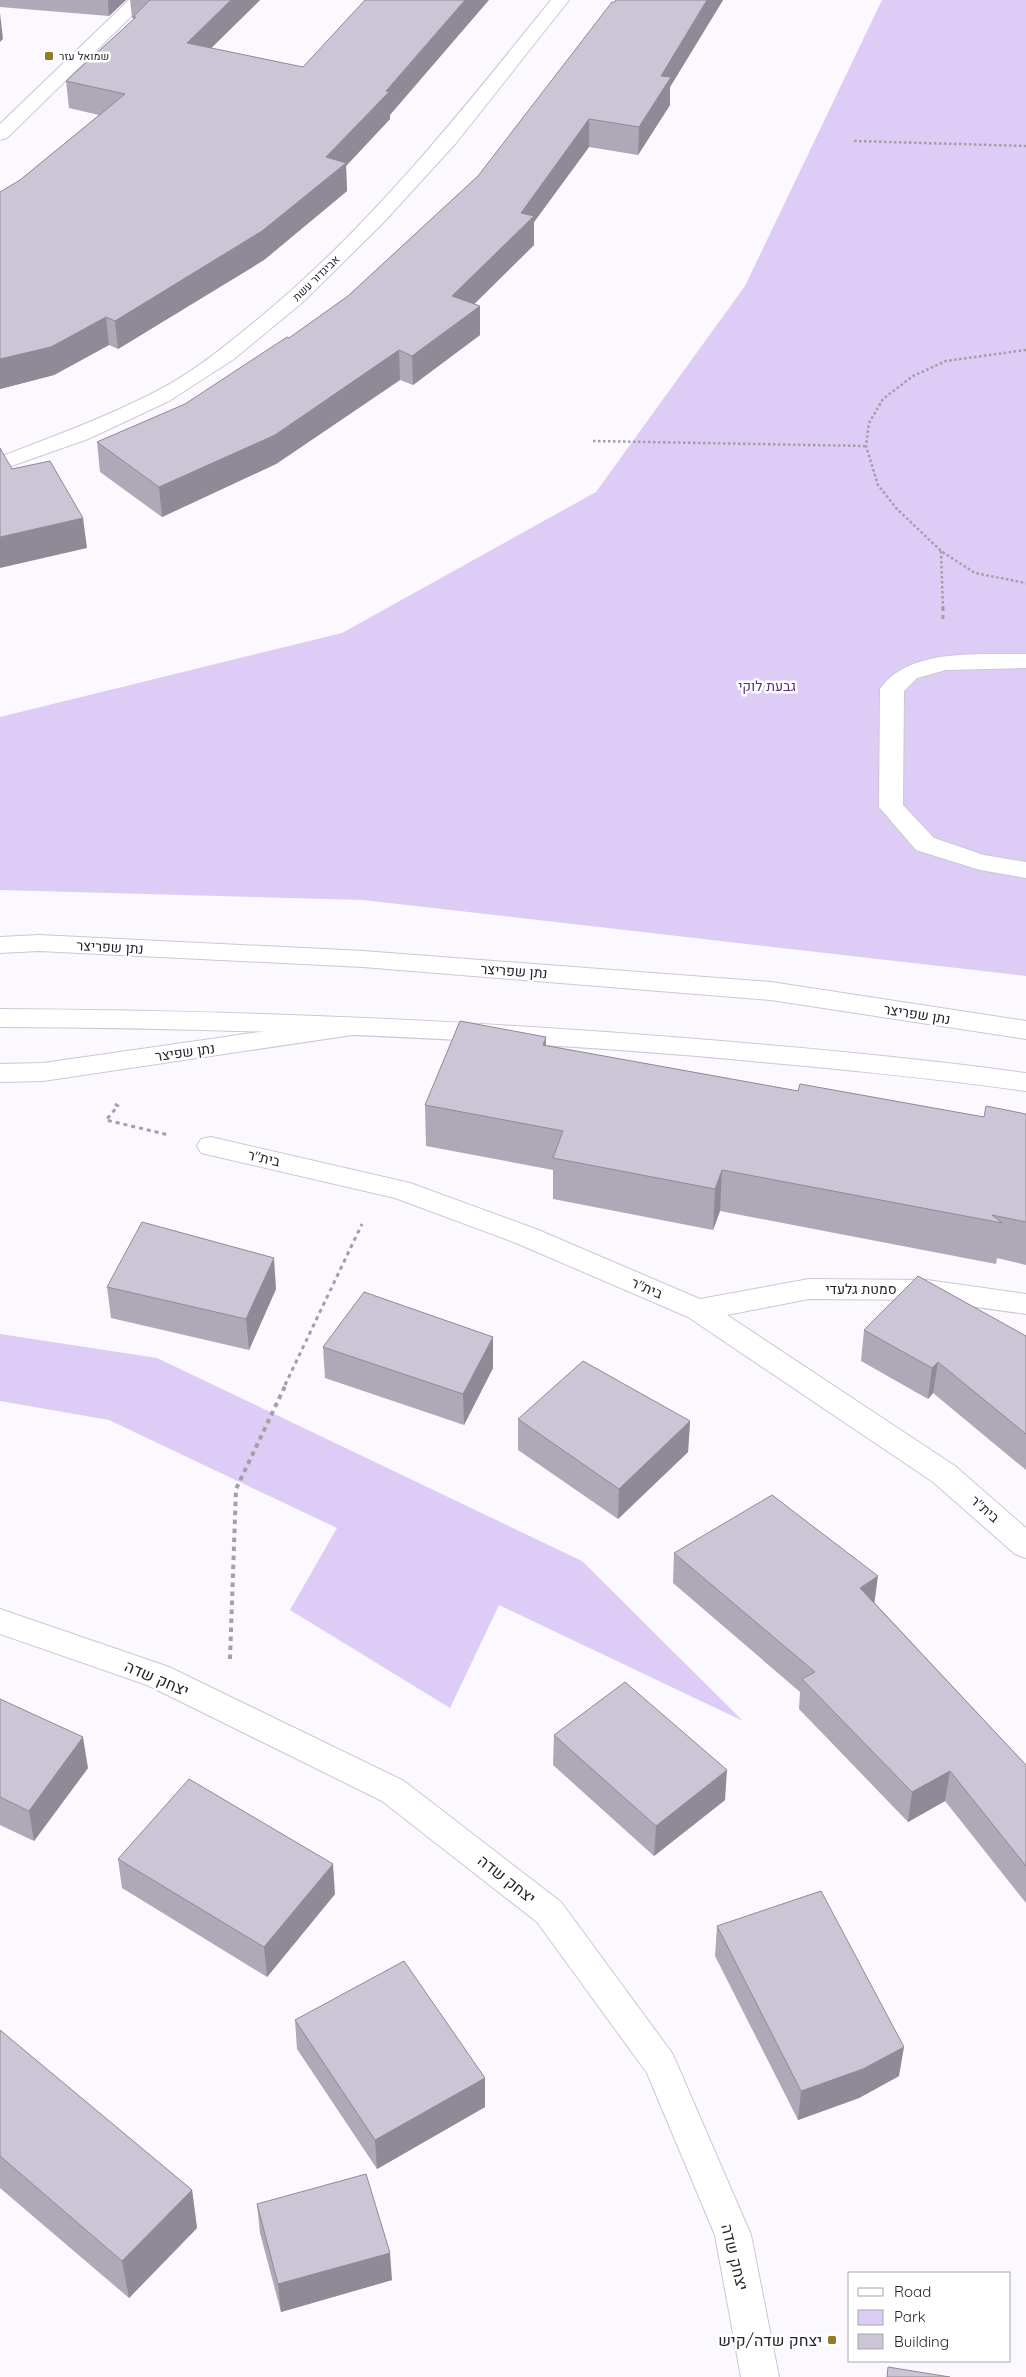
<svg xmlns="http://www.w3.org/2000/svg" width="1026" height="2377" font-family="Quicksand,Heebo,sans-serif">
  <style>
    .green { fill: #ddccf5 }
    .lines { fill: none; stroke-linecap: round; stroke-linejoin: round }
    .street-casing { stroke: #cdc6d6; stroke-width: 2 }
    .secondary-casing { stroke: #cdc6d6; stroke-width: 2 }
    .path-far2 { stroke: #a29fa6; stroke-width: 2.5; stroke-dasharray: 2.5 2.5; stroke-linecap: butt }
    .path-far1 { stroke: #a29fa6; stroke-width: 3; stroke-dasharray: 4 4; stroke-linecap: butt }
    .path { stroke: #a29fa6; stroke-width: 4; stroke-dasharray: 4.5 4.5; stroke-linecap: butt }
    .street { fill: #fff; fill-rule: evenodd }
    .secondary { fill: #fff; fill-rule: evenodd }
    .wall { fill: #afa9b7 }
    .shaded-wall { fill: #8f8a95 }
    .building { fill: #ccc5d5; stroke: #8f8a95 }
    .poi-dot { fill: #937d23; stroke: #fff; stroke-width: 2 }
    .labels { text-anchor: middle; stroke-width: 5; stroke-linejoin: round; paint-order: stroke }
    .far-poi-label { font-size: 11px; fill: #262329; stroke: #fff; text-anchor: start }
    .far-street-label { font-size: 11px; fill: #262329; stroke: #fff }
    .park-label { font-size: 14px; fill: #592f80; stroke: #fff }
    .street-label { font-size: 14px; fill: #262329; stroke: #fff }
    .near-street-label { font-size: 16px; fill: #262329; stroke: #fff }
    .near-poi-label { font-size: 16px; fill: #262329; stroke: #fff; text-anchor: end }
  </style>
  <rect width="100%" height="100%" fill="#fbf8ff"/>
  <g class="green">
    <path d="M882,0H1026V976L363,900L0,890V717L342,633L596,492L745,286Z"/>
    <path d="M0,1334L157,1358L582,1561L743,1721L499,1605L450,1708L290,1610L337,1528L109,1420L0,1401Z"/>
  </g>
  <g class="lines">
    <g class="street-casing">
      <g id="street">
        <path d="M551,0H569L456,143L383,223L304,301L234,359L169,401L88,439L0,470V457C52,437 104,418 153,393C191,374 225,346 258,319C370,227 460,113 551,0Z"/>
        <path d="M1026,654V668L946,670L917,678L904,691L903,805L934,838L984,855L1026,862V878L980,870L916,850L879,807L880,689C909,647 981,655 1026,654Z"/>
        <path d="M350,1019L359,1022L363,1028L359,1034L43,1081L0,1082V1064L43,1063Z"/>
        <path d="M211,1137L410,1183L536,1229L700,1299L809,1279L927,1280L1026,1294V1314L927,1300L809,1299L727,1315L955,1466L1026,1528V1558L1015,1554L933,1482L688,1317L516,1243L395,1198L201,1153L197,1146L201,1139Z"/>
        <path d="M0,1609L169,1667L404,1781L561,1902L672,2053L677,2064L751,2235L779,2377H741L715,2235L647,2073L537,1922L382,1801L147,1685L0,1634Z"/>
      </g>
    </g>
    <g class="secondary-casing">
      <g id="secondary">
        <path d="M129,0H148L7,138L0,140V124Z"/>
        <path d="M39,935L363,951L771,982L1026,1021V1039L771,1000L363,967L39,951L0,953V937Z"/>
        <path d="M0,1009C233,1010 465,1020 697,1039C807,1048 917,1058 1026,1073V1091C917,1076 807,1066 697,1056C465,1037 233,1028 0,1027Z"/>
      </g>
    </g>
    <g class="path-far2">
      <path d="M854,141L1026,146"/>
      <path d="M1026,350L946,361L913,376L883,399L869,423L866,446L878,485L897,509L941,551L975,573L1026,583"/>
      <path d="M593,441L866,446"/>
      <path d="M941,551L943,608"/>
    </g>
    <g class="path-far1">
      <path d="M943,607V623"/>
      <path d="M115,1104L118,1106L106,1120L169,1135"/>
      <path d="M285,1385L362,1224"/>
    </g>
    <path class="path" d="M230,1659L236,1489L286,1384"/>
    <use href="#street" class="street"/>
    <use href="#secondary" class="secondary"/>
  </g>
  <g class="wall">
    <path d="M0,0H126L109,16L0,7Z"/>
    <path d="M130,0H260L211,48L390,115V119L346,166L347,191L264,260L118,349L109,345L54,375L0,389V192L20,180L99,115L69,108L66,81L133,20V18H132Z"/>
    <path d="M616,0H723L670,87V105L638,155L589,147L534,222V245L474,304L480,306V335L413,385L400,380L276,464L162,517L100,472L97,442L185,404L289,338L348,296L478,176Z"/>
    <path d="M546,1046L798,1091L984,1117L1026,1114V1265L997,1258L996,1264L720,1211L713,1230L553,1199V1170L426,1146L425,1105Z"/>
    <path d="M107,1287L276,1289L249,1350L111,1318Z"/>
    <path d="M864,1330L1026,1336V1470L933,1393L928,1399L861,1361Z"/>
    <path d="M323,1347L493,1368L464,1425L325,1378Z"/>
    <path d="M518,1419L690,1421L688,1452L618,1519L518,1450Z"/>
    <path d="M674,1553L875,1603L1026,1765V1903L945,1801L908,1822L799,1709L800,1692L673,1583Z"/>
    <path d="M0,1699L88,1768L34,1841L0,1825Z"/>
    <path d="M554,1735L725,1800L654,1856L553,1765Z"/>
    <path d="M118,1859L335,1894L267,1977L122,1888Z"/>
    <path d="M717,1926L899,2076L859,2098L798,2120L715,1956Z"/>
    <path d="M295,2020L485,2078V2107L377,2169L297,2049Z"/>
    <path d="M0,2030L192,2190L197,2228L129,2298L0,2188Z"/>
    <path d="M257,2204L392,2280L281,2312L260,2233Z"/>
  </g>
  <g class="shaded-wall">
    <path d="M108,0H126L109,16Z"/>
    <path d="M231,0H260L189,70L187,43Z"/>
    <path d="M465,0H489L390,115V119L346,166L347,191L264,260L118,349L115,321L326,157L386,91Z"/>
    <path d="M707,0H723L670,87V105L638,155L639,127L661,76Z"/>
    <path d="M0,13L3,39L0,42Z"/>
    <path d="M589,119V147L534,222V245L453,325L452,296L521,213Z"/>
    <path d="M480,306V335L413,385L412,356Z"/>
    <path d="M106,317L109,345L54,375L0,389V359Z"/>
    <path d="M399,350L400,380L276,464L162,517L159,487Z"/>
    <path d="M83,518L87,548L0,568V537Z"/>
    <path d="M546,1037L545,1078L543,1045Z"/>
    <path d="M722,1170L720,1211L713,1230L715,1189Z"/>
    <path d="M274,1258L276,1289L249,1350L246,1319Z"/>
    <path d="M493,1337V1368L464,1425L463,1394Z"/>
    <path d="M938,1362L933,1393L928,1399L932,1368Z"/>
    <path d="M690,1421L688,1452L618,1519L619,1489Z"/>
    <path d="M878,1576L874,1606L860,1588Z"/>
    <path d="M83,1737L88,1768L34,1841L29,1811Z"/>
    <path d="M727,1770L725,1800L654,1856L656,1826Z"/>
    <path d="M950,1771L945,1801L908,1822L912,1792Z"/>
    <path d="M333,1864L335,1894L267,1977L264,1947Z"/>
    <path d="M904,2047L899,2076L859,2098L798,2120L801,2091Z"/>
    <path d="M485,2078V2107L377,2169L375,2140Z"/>
    <path d="M192,2190L197,2228L129,2298L122,2261Z"/>
    <path d="M390,2253L392,2280L281,2312L278,2284Z"/>
  </g>
  <g class="building">
    <path d="M150,0H231L187,43L303,67L365,0H465L386,91L389,92L326,157L346,163L262,231L115,321L106,317L51,347L0,359V192L20,180L125,94L66,81L136,17H133Z"/>
    <path d="M616,0H707L661,76L671,77L639,127L589,119L521,213L534,216L452,296L480,306L412,356L399,350L275,435L159,487L97,442L185,404L287,337L289,338L348,296L478,176L612,2H615Z"/>
    <path d="M0,448L12,469L50,461L83,518L0,537Z"/>
    <path d="M460,1021L546,1037L543,1045L798,1091L800,1084L984,1117L986,1106L1026,1114V1222L992,1215L1002,1223L722,1170L715,1189L553,1158L563,1131L425,1105Z"/>
    <path d="M142,1222L274,1258L246,1319L107,1287Z"/>
    <path d="M918,1276L1026,1336V1434L938,1362L932,1368L864,1330Z"/>
    <path d="M364,1292L493,1337L463,1394L323,1347Z"/>
    <path d="M583,1361L690,1421L619,1489L518,1419Z"/>
    <path d="M772,1495L878,1576L860,1588L1026,1765V1866L950,1771L912,1792L802,1679L815,1672L674,1553Z"/>
    <path d="M625,1682L727,1770L656,1826L554,1735Z"/>
    <path d="M0,1699L83,1737L29,1811L0,1797Z"/>
    <path d="M189,1779L333,1864L264,1947L118,1859Z"/>
    <path d="M821,1891L904,2047L863,2069L801,2091L717,1926Z"/>
    <path d="M404,1961L485,2078L375,2140L295,2020Z"/>
    <path d="M0,2030L192,2190L122,2261L0,2156Z"/>
    <path d="M366,2174L390,2253L278,2284L257,2204Z"/>
    <path d="M888,2367L950,2377H887Z"/>
  </g>
  <g class="poi-dot">
    <rect x="44" y="51" width="10" height="10" rx="2.5"/>
    <rect x="827" y="2335" width="10" height="10" rx="2.5"/>
  </g>
  <g class="labels">
    <g class="far-poi-label">
      <text x="59" y="60">שמואל עזר</text>
    </g>
    <g class="far-street-label">
      <text transform="translate(316 278) rotate(-44)" y="4">אביגדור עשת</text>
    </g>
    <g class="park-label">
      <text x="767" y="691">גבעת לוקי</text>
    </g>
    <g class="street-label">
      <text transform="translate(110 947) rotate(3)" y="5">נתן שפריצר</text>
      <text transform="translate(514 971) rotate(4)" y="5">נתן שפריצר</text>
      <text transform="translate(917 1014) rotate(9)" y="5">נתן שפריצר</text>
      <text transform="translate(185 1052) rotate(-8)" y="5">נתן שפיצר</text>
      <text transform="translate(264 1158) rotate(13)" y="5">בית"ר</text>
      <text transform="translate(647 1288) rotate(23)" y="5">בית"ר</text>
      <text x="861" y="1294">סמטת גלעדי</text>
      <text transform="translate(985 1509) rotate(41)" y="5">בית"ר</text>
    </g>
    <g class="near-street-label">
      <text transform="translate(157 1678) rotate(23)" y="6">יצחק שדה</text>
      <text transform="translate(507 1879) rotate(38)" y="6">יצחק שדה</text>
      <text transform="translate(735 2257) rotate(76)" y="6">יצחק שדה</text>
    </g>
    <g class="near-poi-label">
      <text x="822" y="2346">יצחק שדה/קיש</text>
    </g>
  </g>
  <rect x="848" y="2272" width="162" height="90" fill="#ffffff" stroke="#a8a7a9"/>
  <rect x="858" y="2288" width="25" height="8" fill="#ffffff" stroke="#a8a7a9"/>
  <text x="894" y="2297" font-size="15" fill="#262329">Road</text>
  <rect x="858" y="2310" width="25" height="15" fill="#ddccf5" stroke="#a8a7a9"/>
  <text x="894" y="2322" font-size="15" fill="#262329">Park</text>
  <rect x="858" y="2334" width="25" height="15" fill="#ccc5d5" stroke="#a8a7a9"/>
  <text x="894" y="2347" font-size="15" fill="#262329">Building</text>
</svg>
